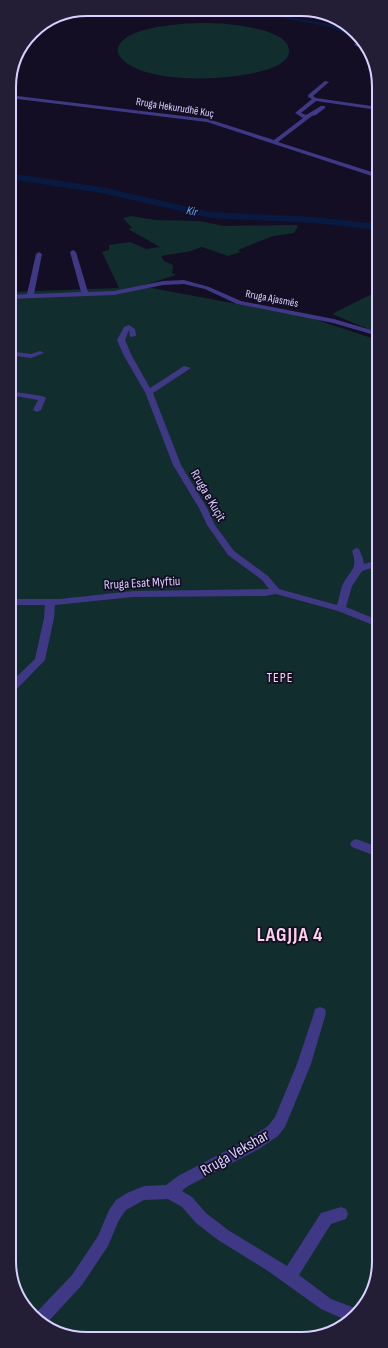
<svg xmlns="http://www.w3.org/2000/svg" width="388" height="1348" font-family="'Sofia Sans Condensed',sans-serif">
  <style>
    .green { fill: #112d2e }
    .lines { fill: none; stroke-linecap: round; stroke-linejoin: round }
    .canal { fill: #091a42; fill-rule: evenodd }
    .river { fill: #091a42; fill-rule: evenodd }
    .minor { fill: #3f3884; fill-rule: evenodd }
    .labels { text-anchor: middle; stroke-width: 3.5; stroke-linejoin: round; paint-order: stroke }
    .far-street-label { font-size: 11px; fill: #d9d0ff; stroke: #130e24 }
    .far-water-label { font-size: 12px; font-style: italic; fill: #5eabff; stroke: #130e24 }
    .street-label { font-size: 13px; fill: #d9d0ff; stroke: #130e24 }
    .neighbourhood-label { font-size: 14px; letter-spacing: 1px; fill: #ffd2ec; stroke: #130e24 }
    .near-street-label { font-size: 16px; fill: #d9d0ff; stroke: #130e24 }
    .near-district-label { font-size: 20px; font-weight: bold; letter-spacing: 1px; fill: #ffd2ec; stroke: #130e24 }
    .rim { fill: none; stroke: #d9d0ff; stroke-width: 2 }
  </style>
  <rect width="100%" height="100%" fill="#130e24"/>
  <g class="green">
    <path d="M205,23C223,23 285,27 289,49C290,56 285,61 280,64C251,82 134,88 118,53C114,26 187,23 205,23Z"/>
    <path d="M131,216L156,220L199,221L224,226L296,225L298,226L294,233L273,236L238,250L241,252L228,256L202,247L191,251L161,256L164,261L173,265L172,273L176,275L135,288H152L311,318L378,340L379,1266L359,1313L316,1338L72,1337L32,1316L10,1276L9,292L119,288L102,252L109,250V245L130,242L146,249L160,247L128,229L132,228L123,218Z"/>
    <path d="M378,291V333L332,314Z"/>
  </g>
  <g class="lines">
    <path class="canal" d="M243,10H253L333,25L359,38L361,41L330,27Z"/>
    <path class="river" d="M9,173L101,187L211,212L315,217L378,224V230L315,223L211,218L101,193L9,179Z"/>
    <g class="minor">
      <path d="M356,43L364,47L366,50L354,45Z"/>
      <path d="M325,81L329,82L313,96L316,98L378,107V110L316,101L301,113L306,115L321,106H325V108L316,115L312,116L278,142L378,174V178L207,122L9,98V95L208,119L274,140L303,118L295,113L312,99L308,97V95Z"/>
      <path d="M73,250L76,252L88,292L114,291L163,281L184,280L209,287L241,301L334,319L378,332V336L333,323L237,304L205,289L184,284L163,285L114,295L9,299V295L27,294L36,254L39,252L42,254L34,294L81,292L70,252Z"/>
      <path d="M129,325L135,329L136,336L130,337L129,330L125,340L132,356L150,388L184,366L191,368L153,393L181,465L207,508L215,525L234,551L268,576L279,589L337,605C339,599 340,592 342,586C349,570 359,571 352,551L356,548L359,549L363,559L364,564L378,560V566L362,571L352,586L346,607L378,620V627L338,611L276,594L265,596L133,597L55,605L54,618L45,660L14,692L10,693V683L35,659L44,618L45,605H10V599H60L133,591L269,589L262,580L228,555L207,525L199,508L173,465L145,392L124,356L117,340L124,327Z"/>
      <path d="M9,351L31,354L40,351L44,353L31,358L9,355Z"/>
      <path d="M9,391L42,396L46,398L41,410L37,412L33,410L38,400L9,395Z"/>
      <path d="M356,839L378,847V857L352,847L350,844L352,841Z"/>
      <path d="M320,1007L325,1009L326,1013L311,1064L285,1127L278,1136L259,1149L188,1186L182,1191L192,1197L206,1213L228,1230L287,1266L321,1213L341,1207L346,1209L348,1214L346,1219L331,1224L299,1275L331,1299L360,1310L359,1313L346,1320L321,1309L268,1271L218,1240L196,1223L182,1207L168,1199L144,1200L126,1210L119,1220L108,1246L82,1285L46,1324L33,1316L72,1275L98,1236L109,1210L116,1200L127,1193L144,1186L166,1185L178,1176L249,1139L268,1126L275,1117L297,1064L314,1013L315,1009Z"/>
    </g>
  </g>
  <g class="labels">
    <g class="far-street-label">
      <text transform="translate(175 107) rotate(9)" y="4">Rruga Hekurudhë Kuç</text>
      <text transform="translate(272 298) rotate(11)" y="4">Rruga Ajasmës</text>
    </g>
    <g class="far-water-label">
      <text transform="translate(192 211) rotate(13)" y="4">Kir</text>
    </g>
    <g class="street-label">
      <text transform="translate(209 495) rotate(60)" y="5">Rruga e Kuçit</text>
      <text transform="translate(142 582) rotate(-3)" y="5">Rruga Esat Myftiu</text>
    </g>
    <g class="neighbourhood-label">
      <text x="280" y="682">TEPE</text>
    </g>
    <g class="near-street-label">
      <text transform="translate(234 1152) rotate(-30)" y="6">Rruga Vekshar</text>
    </g>
    <g class="near-district-label">
      <text x="290" y="941">LAGJJA 4</text>
    </g>
  </g>
  <path d="M0 0H388V1348H0ZM87 16H301A71 71 0 0 1 372 87V1261A71 71 0 0 1 301 1332H87A71 71 0 0 1 16 1261V87A71 71 0 0 1 87 16Z" fill="#231e36" fill-rule="evenodd"/>
  <path class="rim" d="M87 16H301A71 71 0 0 1 372 87V1261A71 71 0 0 1 301 1332H87A71 71 0 0 1 16 1261V87A71 71 0 0 1 87 16Z"/>
</svg>
